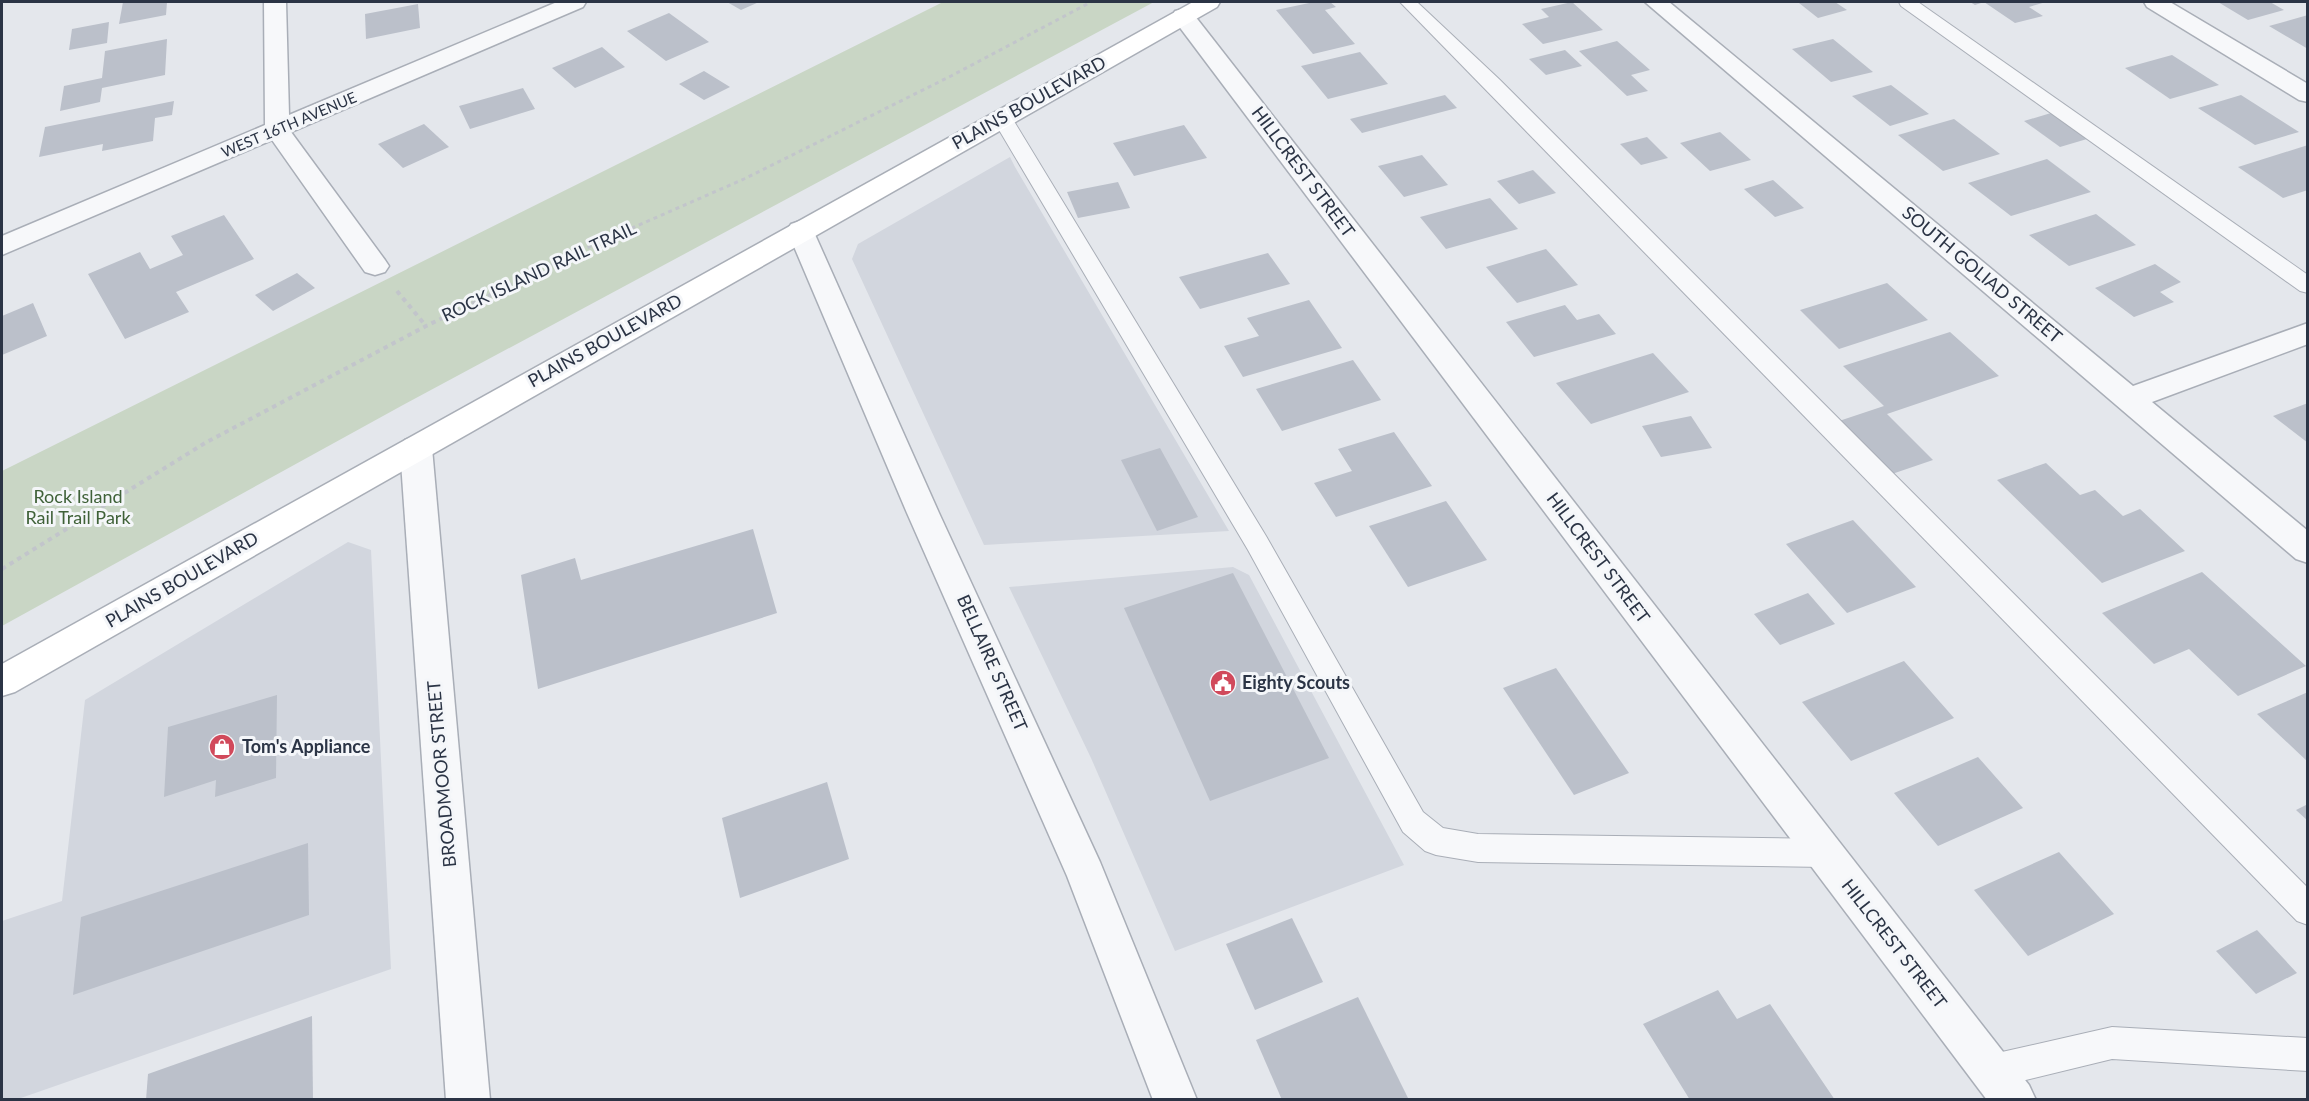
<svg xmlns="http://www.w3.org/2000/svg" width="2309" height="1101" font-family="Lato,sans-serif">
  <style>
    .built { fill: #d2d6de }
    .green { fill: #c9d6c5 }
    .building { fill: #bbc0ca }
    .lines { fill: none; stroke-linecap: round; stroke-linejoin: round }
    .service-casing { stroke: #a9aeb7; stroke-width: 2 }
    .minor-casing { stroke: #a9aeb7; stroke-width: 3 }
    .secondary-casing { stroke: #a9aeb7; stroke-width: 3 }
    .path-far1 { stroke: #c2c5cb; stroke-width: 3; stroke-dasharray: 4 4; stroke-linecap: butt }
    .path { stroke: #c2c5cb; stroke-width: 4; stroke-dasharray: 4.5 4.5; stroke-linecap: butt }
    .service { fill: #f7f8fa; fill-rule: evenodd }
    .minor { fill: #f7f8fa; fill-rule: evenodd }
    .secondary { fill: #fff; fill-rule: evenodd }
    .labels { text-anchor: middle; stroke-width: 6; stroke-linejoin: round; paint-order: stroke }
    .far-street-label { font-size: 15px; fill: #2b3445; stroke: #f4f6f9 }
    .street-label { font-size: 18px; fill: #2b3445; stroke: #f4f6f9 }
    .park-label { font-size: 18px; fill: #3f6138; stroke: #f4f6f9 }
    .poi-label { font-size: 18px; font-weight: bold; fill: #2b3445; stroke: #f4f6f9; text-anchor: start }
  </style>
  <rect width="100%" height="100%" fill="#e4e7ec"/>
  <g class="built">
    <path d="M1010,157L1015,167L1229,531L984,545L852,259L858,244Z"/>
    <path d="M348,542L371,550L391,969L18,1099H2V921L62,901L85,700Z"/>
    <path d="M1233,567L1249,575L1404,865L1175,951L1091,758L1009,587Z"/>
  </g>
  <path class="green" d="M943,2H1154L403,405L2,626V471Z"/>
  <g class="building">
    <path d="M123,2H167L166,15L119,24Z"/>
    <path d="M727,2H759L741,10Z"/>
    <path d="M1314,2H1330L1336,7L1325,10L1355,44L1313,54L1276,10Z"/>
    <path d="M1572,2L1603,30L1543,44L1522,24L1549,17L1541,9Z"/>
    <path d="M1806,2H1835L1847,10L1818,18L1799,3Z"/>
    <path d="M1970,2H2046L2029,7L2043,16L2015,23L1984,2L1975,5Z"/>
    <path d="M2218,2H2270L2284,10L2248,20Z"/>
    <path d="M418,4L420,28L366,39L365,14Z"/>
    <path d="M669,13L709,42L666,61L627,31Z"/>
    <path d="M2308,15V49L2269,26Z"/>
    <path d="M109,22L107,43L69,50L72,29Z"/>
    <path d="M167,39L165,75L102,88L100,102L60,111L64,86L102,78L105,51Z"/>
    <path d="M1833,39L1873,72L1831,82L1792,49Z"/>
    <path d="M1617,41L1650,70L1631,75L1648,91L1627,96L1579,51Z"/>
    <path d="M602,47L625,67L575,88L552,68Z"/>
    <path d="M1565,50L1582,66L1546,75L1529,59Z"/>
    <path d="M1360,52L1388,84L1328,99L1301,66Z"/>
    <path d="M2172,55L2219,85L2170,99L2125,68Z"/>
    <path d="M704,71L730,87L704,100L679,84Z"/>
    <path d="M1891,85L1929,114L1890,126L1852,96Z"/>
    <path d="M523,88L535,109L470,129L459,106Z"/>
    <path d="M1445,95L1457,108L1362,133L1350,119Z"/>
    <path d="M2241,95L2299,132L2255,145L2198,108Z"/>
    <path d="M174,101L172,115L155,118L153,141L102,151L103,144L39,157L45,127Z"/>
    <path d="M2051,113L2087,139L2060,147L2024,121Z"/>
    <path d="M1954,119L2000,154L1943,171L1898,135Z"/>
    <path d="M424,124L449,147L403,168L378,144Z"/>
    <path d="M1184,125L1207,158L1134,176L1113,143Z"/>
    <path d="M1720,132L1751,160L1710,171L1680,143Z"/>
    <path d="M1647,137L1668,158L1641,165L1620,144Z"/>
    <path d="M2308,145V190L2283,198L2238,167Z"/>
    <path d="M1422,155L1448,185L1404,197L1378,166Z"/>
    <path d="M2047,159L2091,192L2011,216L1968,183Z"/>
    <path d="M1533,170L1556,193L1519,204L1497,181Z"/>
    <path d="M1773,180L1804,208L1775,217L1744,189Z"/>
    <path d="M1118,182L1130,208L1078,218L1067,192Z"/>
    <path d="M1490,198L1518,229L1446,249L1420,217Z"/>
    <path d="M2096,214L2136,245L2069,266L2029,235Z"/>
    <path d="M224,215L254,259L176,292L189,312L125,339L88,274L140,252L150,269L183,255L171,236Z"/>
    <path d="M1546,249L1578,285L1517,303L1486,267Z"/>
    <path d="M1268,253L1290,284L1200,309L1179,277Z"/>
    <path d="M2155,264L2181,282L2160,292L2174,302L2134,317L2095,288Z"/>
    <path d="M297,273L315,288L273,311L255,295Z"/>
    <path d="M1887,283L1928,320L1839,349L1800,310Z"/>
    <path d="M1309,300L1342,348L1243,377L1224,346L1259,336L1247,318Z"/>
    <path d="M33,303L47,336L2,355V316Z"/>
    <path d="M1565,305L1577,320L1599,314L1616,334L1534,357L1506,322Z"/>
    <path d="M1950,332L1999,376L1887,414L1933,460L1892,474L1839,421L1884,406L1843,366Z"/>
    <path d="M1653,353L1689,392L1591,424L1556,383Z"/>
    <path d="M1353,360L1381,400L1282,431L1256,389Z"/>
    <path d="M2308,403V443L2273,416Z"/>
    <path d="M1691,416L1712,448L1661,457L1642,426Z"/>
    <path d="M1394,432L1432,486L1336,517L1314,483L1352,471L1338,449Z"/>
    <path d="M1160,448L1198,517L1157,531L1121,460Z"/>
    <path d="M2046,463L2080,495L2095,490L2123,516L2140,509L2185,551L2102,583L1997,480Z"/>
    <path d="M1446,501L1487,560L1408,587L1369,526Z"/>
    <path d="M1853,520L1916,587L1847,613L1786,544Z"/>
    <path d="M753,529L777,613L538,689L521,575L575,558L581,580Z"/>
    <path d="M2202,572L2306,666L2238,696L2189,649L2154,664L2102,613Z"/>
    <path d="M1233,573L1329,758L1210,801L1124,608Z"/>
    <path d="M1808,593L1835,624L1780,645L1754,614Z"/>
    <path d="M1904,661L1954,718L1851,761L1802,702Z"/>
    <path d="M1556,668L1629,773L1574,795L1503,688Z"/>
    <path d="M2308,692V762L2257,714Z"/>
    <path d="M277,695L276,778L215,797L216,780L164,797L168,727Z"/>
    <path d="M1978,757L2023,808L1938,846L1894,793Z"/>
    <path d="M827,782L849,859L740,898L722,818Z"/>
    <path d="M2308,804V821L2296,810Z"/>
    <path d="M308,843L309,915L73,995L81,917Z"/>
    <path d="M2059,852L2114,914L2028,956L1974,890Z"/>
    <path d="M1292,918L1323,982L1255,1010L1226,944Z"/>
    <path d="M2257,930L2297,973L2256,994L2216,951Z"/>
    <path d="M1718,990L1737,1019L1770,1004L1835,1100H1690L1643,1024Z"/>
    <path d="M1358,997L1409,1100H1282L1256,1040Z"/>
    <path d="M312,1016L313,1100H146L148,1074Z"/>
  </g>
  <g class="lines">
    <g class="service-casing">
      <g id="service">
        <path d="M1400,2H1417L1500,80L2308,888V925L2297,921Z"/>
        <path d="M1899,2H1918L2308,275V293L2300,291L1901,6Z"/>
        <path d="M1002,112L1009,114L1012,118L1266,536L1423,812L1443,828L1478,834L1825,839L1836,843L1840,853L1836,863L1825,867L1478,862L1436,855L1425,851L1403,832L1248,550L992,118L995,114Z"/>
        <path d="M2112,1027L2308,1038V1071L2112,1059L1993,1088L1981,1083L1976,1071L1981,1059L1993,1054Z"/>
      </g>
    </g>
    <g class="minor-casing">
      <g id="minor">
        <path d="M264,2H286L289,115L557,2H586L583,7L291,132L385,260L389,266L385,272L375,275L365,272L272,140L2,255V236L265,125Z"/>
        <path d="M1645,2H1669L2133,386L2308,323V344L2152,402L2308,531V563L2296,559Z"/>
        <path d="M2144,2H2170L2308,84V102L2299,100L2147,7Z"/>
        <path d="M1183,9L1191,11L2029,1085L2036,1100H1987L1175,21L1172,16L1175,11Z"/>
        <path d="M800,221L809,224L813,230L939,513L1100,862L1197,1100H1153L1067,876L907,513L787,230L791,224Z"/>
        <path d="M416,436L427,440L432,448L490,1100H446L400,448L405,440Z"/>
      </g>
    </g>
    <g class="secondary-casing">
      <path id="secondary" d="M1193,2H1220L1217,7L15,692L2,696V664Z"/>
    </g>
    <path class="path-far1" d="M501,289L591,246L744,179L951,76L1091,2"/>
    <g class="path">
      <path d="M397,291L426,326"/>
      <path d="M2,569L205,443L426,326L505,288"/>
    </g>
    <use href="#service" class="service"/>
    <use href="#minor" class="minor"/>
    <use href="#secondary" class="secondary"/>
  </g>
  <defs>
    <g id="civic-disc" transform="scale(1.35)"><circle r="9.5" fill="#d1495b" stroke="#f4f6f9"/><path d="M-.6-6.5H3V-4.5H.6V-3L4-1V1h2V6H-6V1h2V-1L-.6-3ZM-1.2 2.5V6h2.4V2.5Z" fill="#fff"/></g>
    <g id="shop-disc" transform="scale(1.35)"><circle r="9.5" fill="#d1495b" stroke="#f4f6f9"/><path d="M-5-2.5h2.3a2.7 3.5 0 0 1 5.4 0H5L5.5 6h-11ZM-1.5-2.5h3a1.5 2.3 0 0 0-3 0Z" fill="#fff"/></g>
  </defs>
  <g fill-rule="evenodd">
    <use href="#civic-disc" x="1223" y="683"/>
    <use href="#shop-disc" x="222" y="747"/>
  </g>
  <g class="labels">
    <g class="far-street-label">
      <text transform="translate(289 125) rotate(-23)" y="5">WEST 16TH AVENUE</text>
    </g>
    <g class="street-label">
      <text transform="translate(1029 103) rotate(-29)" y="6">PLAINS BOULEVARD</text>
      <text transform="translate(1303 172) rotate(53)" y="6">HILLCREST STREET</text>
      <text transform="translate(539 272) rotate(-25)" y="6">ROCK ISLAND RAIL TRAIL</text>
      <text transform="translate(1982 275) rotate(40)" y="6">SOUTH GOLIAD STREET</text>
      <text transform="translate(605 341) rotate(-29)" y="6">PLAINS BOULEVARD</text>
      <text transform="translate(1598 558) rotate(53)" y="6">HILLCREST STREET</text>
      <text transform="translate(182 580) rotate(-30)" y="6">PLAINS BOULEVARD</text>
      <text transform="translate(992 663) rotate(66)" y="6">BELLAIRE STREET</text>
      <text transform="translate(442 774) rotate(-95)" y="6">BROADMOOR STREET</text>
      <text transform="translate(1894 944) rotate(52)" y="6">HILLCREST STREET</text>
    </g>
    <g class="park-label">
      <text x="78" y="503">Rock Island<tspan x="78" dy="21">Rail Trail Park</tspan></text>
    </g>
    <g class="poi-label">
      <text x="1242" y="689">Eighty Scouts</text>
      <text x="242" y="753">Tom's Appliance</text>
    </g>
  </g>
  <rect width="2309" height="1101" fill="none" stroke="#2b3445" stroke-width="6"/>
</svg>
